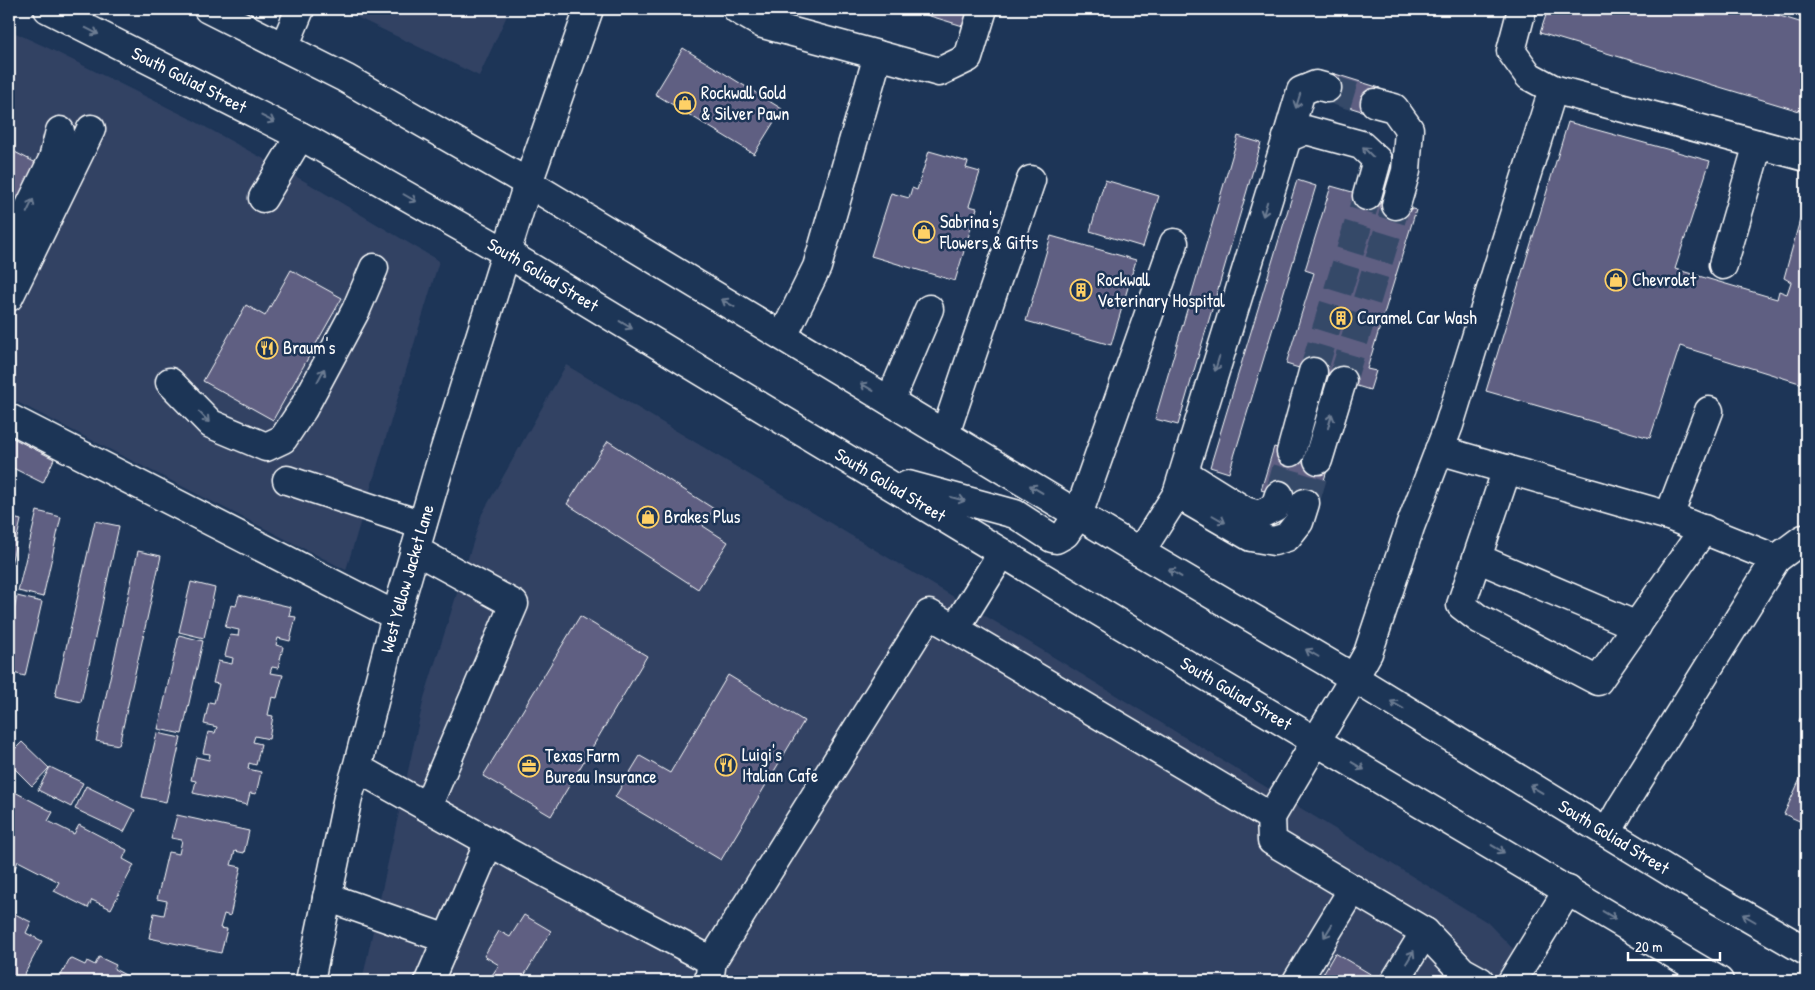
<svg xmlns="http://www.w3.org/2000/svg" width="1815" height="990" font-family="'Patrick Hand',sans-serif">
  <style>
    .built { fill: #314264 }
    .building { fill: #5f5f82; stroke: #fff }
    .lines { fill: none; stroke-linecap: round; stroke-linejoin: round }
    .minor-tunnel { stroke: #344968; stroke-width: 28; stroke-dasharray: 28 14; stroke-linecap: butt }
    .minor-casing { stroke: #fff; stroke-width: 31 }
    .major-casing { stroke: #fff; stroke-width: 31 }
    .minor { stroke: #1d3557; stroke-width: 28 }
    .major { stroke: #1d3557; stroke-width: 28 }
    .oneway { stroke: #6c7c92 }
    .labels { text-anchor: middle; stroke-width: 5; stroke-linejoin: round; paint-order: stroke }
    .street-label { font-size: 18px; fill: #fff; stroke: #1d3557 }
    .poi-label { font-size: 18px; fill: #fff; stroke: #1d3557; text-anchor: start }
  </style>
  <rect width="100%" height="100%" fill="#1d3557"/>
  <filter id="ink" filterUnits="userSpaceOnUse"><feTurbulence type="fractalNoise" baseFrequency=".02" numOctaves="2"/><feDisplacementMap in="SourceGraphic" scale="10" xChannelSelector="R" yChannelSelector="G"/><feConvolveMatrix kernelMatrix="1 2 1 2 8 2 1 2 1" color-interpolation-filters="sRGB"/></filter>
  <g filter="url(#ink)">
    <g class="built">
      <path d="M340,9H510L479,76Z"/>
      <path d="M9,30L46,47L189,118L306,182L439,261L346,570L9,398Z"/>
      <path d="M566,365L1009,630L1487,922L1544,981H362L424,698L482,514Z"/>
    </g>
    <g class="building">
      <path d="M907,9H968L963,26Z"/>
      <path d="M1548,9H1757L1806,24V113L1540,33Z"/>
      <path d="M683,48L782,109L754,154L655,94Z"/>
      <path d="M1332,73L1380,88L1371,114L1323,99Z"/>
      <path d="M1568,122L1710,161L1675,269L1777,299L1779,291L1787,294L1791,282L1784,278L1806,198V385L1680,346L1650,438L1486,391Z"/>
      <path d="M1238,136L1261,143L1178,425L1155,419Z"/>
      <path d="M9,149L40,165L9,223Z"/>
      <path d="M929,151L968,162L966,168L980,172L969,206L977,208L955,281L871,256L891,193L909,198L912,188L917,190Z"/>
      <path d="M1105,180L1159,196L1143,247L1090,231Z"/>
      <path d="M1297,180L1316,186L1229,473L1210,467Z"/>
      <path d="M1331,186L1416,210L1367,369L1376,371L1370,390L1286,364L1314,273L1305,270Z"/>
      <path d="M1051,236L1136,260L1111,345L1026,321Z"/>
      <path d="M291,270L342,298L273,420L203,381L246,305L265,316Z"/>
      <path d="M9,436L54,459L43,483L9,466Z"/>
      <path d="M608,441L714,509L703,526L728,542L698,589L567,504Z"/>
      <path d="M1274,447L1329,464L1316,506L1261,490Z"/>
      <path d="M37,511L61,517L43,597L18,591Z"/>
      <path d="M9,517L21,520L9,573Z"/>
      <path d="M95,521L119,526L81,702L55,696Z"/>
      <path d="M138,551L161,556L119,745L96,741Z"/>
      <path d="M191,582L215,588L204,638L179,632Z"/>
      <path d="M239,595L291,607L289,616L296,617L290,641L278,638L276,645L283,647L278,668L272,667L270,673L283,675L277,698L272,697L268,715L273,716L269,739L255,736L253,742L261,744L256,765L249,763L248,769L261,772L256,794L250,793L247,805L193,793L196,781L191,780L196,757L209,760L210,754L203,753L208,732L215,733L217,727L204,724L209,702L214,703L219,684L213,683L218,661L232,664L233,658L225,656L230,635L238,636L239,630L225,627L231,605L236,606Z"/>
      <path d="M17,596L42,602L25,676L9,672V635Z"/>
      <path d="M580,616L647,656L551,816L483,776Z"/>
      <path d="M179,635L203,641L182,734L158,729Z"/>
      <path d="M728,675L804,721L721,860L615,797L640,756L670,773Z"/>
      <path d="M1806,704V725L1799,721Z"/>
      <path d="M157,733L181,738L166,802L142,797Z"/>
      <path d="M22,742L49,768L32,786L9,763V755Z"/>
      <path d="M1806,766V824L1784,814Z"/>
      <path d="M50,767L83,783L71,807L38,790Z"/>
      <path d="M86,786L135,810L124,832L75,809Z"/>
      <path d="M9,789L53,812L48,821L74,834L79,825L127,850L123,859L134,865L111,909L92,900L88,908L54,891L59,882L18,861L14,871L9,868Z"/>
      <path d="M177,815L249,831L244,853L235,851L231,865L241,867L230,916L224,914L220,928L227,929L221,953L149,938L154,913L164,915L167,901L157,899L168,852L179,854L182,840L171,838Z"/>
      <path d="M9,911L31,922L26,933L42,941L21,981H9Z"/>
      <path d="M524,915L551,931L521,981H488L499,965L484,956L499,931L510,937Z"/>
      <path d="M1335,953L1372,975L1368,981H1319Z"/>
      <path d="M99,957L116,965L114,969L137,981H58L70,958L85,965L87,961L95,965Z"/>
    </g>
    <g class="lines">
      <g class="minor-tunnel">
        <path d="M1327,88L1375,103"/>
        <path d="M1313,372L1367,196"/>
        <path d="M1342,381L1396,205"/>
        <path d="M1279,495L1291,452"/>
        <path d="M1305,503L1318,460"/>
      </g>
      <g class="minor-casing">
        <g id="minor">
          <path d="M737,9L763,24L878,55L817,267L783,336"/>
          <path d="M1522,9L1511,51L1529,76L1553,89L1806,157"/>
          <path d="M284,47L300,9"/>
          <path d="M878,55L939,72L968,58L983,9"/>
          <path d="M1375,103L1394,108L1409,129L1406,171L1396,205"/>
          <path d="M1287,138L1301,91L1316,85L1327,88"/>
          <path d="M263,198L300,136"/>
          <path d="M9,249L53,159L60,131"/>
          <path d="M1723,265L1758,144"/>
          <path d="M9,297L91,129"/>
          <path d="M170,382L211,424L266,447L283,439L303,409L356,310L374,268"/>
          <path d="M890,401L929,309"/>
          <path d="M9,418L396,616"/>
          <path d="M945,434L1031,180"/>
          <path d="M1439,450L1669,516L1776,559"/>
          <path d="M1291,452L1313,372"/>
          <path d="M1318,460L1342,381"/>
          <path d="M1507,469L1461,605L1479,619L1598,681L1704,529"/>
          <path d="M1184,473L1245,511L1259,515L1275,507L1279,495"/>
          <path d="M287,480L422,525"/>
          <path d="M1177,494L1251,537L1274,541L1287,537L1299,522L1305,503"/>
          <path d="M1078,515L1174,243"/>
          <path d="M1669,516L1709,411"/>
          <path d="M415,550L514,604L427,807"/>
          <path d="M1140,552L1177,494L1287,138L1306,130L1361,145L1377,160L1367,196"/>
          <path d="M1477,558L1637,626"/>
          <path d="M955,629L1271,817L1272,841L1425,932L1462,971L1480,981"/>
          <path d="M1354,678L1368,653L1410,527L1449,425L1553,89"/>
          <path d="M357,768L529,864L712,961"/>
          <path d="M1271,817L1316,741"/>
          <path d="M1607,833L1621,808L1776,559L1803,539L1806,540"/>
          <path d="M327,897L447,939"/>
          <path id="s1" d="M310,981L348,797L357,768L396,616L439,468L528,183L589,9"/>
          <path d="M429,981L489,842"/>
          <path d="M709,981L712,961L929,614L955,629L1002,553"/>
          <path d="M1297,981L1353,889"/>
          <path d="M1395,981L1425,932"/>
          <path d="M1512,981L1568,890"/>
        </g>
      </g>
      <g class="major-casing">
        <g id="major">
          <path id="s2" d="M48,9L310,141L505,252L1181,661L1719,981"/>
          <path id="s3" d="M208,9L345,78L528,183L1140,552L1354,678L1687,882L1806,951"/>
          <path d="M908,485L1015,514L1052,538L1056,539L1065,534L1078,515"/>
          <path d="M1316,741L1354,678"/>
        </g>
      </g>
      <use href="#minor" class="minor"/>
      <use href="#major" class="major"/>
    </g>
    <defs><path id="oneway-shaft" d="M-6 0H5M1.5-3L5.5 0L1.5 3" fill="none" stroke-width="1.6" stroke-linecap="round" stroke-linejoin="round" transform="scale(1.25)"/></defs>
    <g class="oneway">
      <use href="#oneway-shaft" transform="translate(92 31) rotate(27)"/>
      <use href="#oneway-shaft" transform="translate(1298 101) rotate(107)"/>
      <use href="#oneway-shaft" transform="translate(268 119) rotate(27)"/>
      <use href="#oneway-shaft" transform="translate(1368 152) rotate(-135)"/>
      <use href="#oneway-shaft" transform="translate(410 198) rotate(30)"/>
      <use href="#oneway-shaft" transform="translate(30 206) rotate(-64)"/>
      <use href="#oneway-shaft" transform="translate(1265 209) rotate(107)"/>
      <use href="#oneway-shaft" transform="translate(728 303) rotate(-149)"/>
      <use href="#oneway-shaft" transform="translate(626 325) rotate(31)"/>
      <use href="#oneway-shaft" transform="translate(1217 364) rotate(107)"/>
      <use href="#oneway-shaft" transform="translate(321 375) rotate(-62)"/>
      <use href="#oneway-shaft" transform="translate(867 387) rotate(-149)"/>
      <use href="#oneway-shaft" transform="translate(204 417) rotate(46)"/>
      <use href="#oneway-shaft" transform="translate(1330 421) rotate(-74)"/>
      <use href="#oneway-shaft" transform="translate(1036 489) rotate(-149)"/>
      <use href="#oneway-shaft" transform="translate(958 499) rotate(15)"/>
      <use href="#oneway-shaft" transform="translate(1219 519) rotate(30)"/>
      <use href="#oneway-shaft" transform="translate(1175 573) rotate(-149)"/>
      <use href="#oneway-shaft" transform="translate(1312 653) rotate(-150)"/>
      <use href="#oneway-shaft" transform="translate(1397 705) rotate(-149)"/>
      <use href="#oneway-shaft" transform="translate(1358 766) rotate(31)"/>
      <use href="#oneway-shaft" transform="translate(1536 789) rotate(-149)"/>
      <use href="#oneway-shaft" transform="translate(1498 849) rotate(31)"/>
      <use href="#oneway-shaft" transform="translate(1609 915) rotate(31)"/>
      <use href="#oneway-shaft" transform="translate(1749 918) rotate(-150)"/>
      <use href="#oneway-shaft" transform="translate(1328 931) rotate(122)"/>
      <use href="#oneway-shaft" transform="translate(1410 957) rotate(-59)"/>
    </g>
  </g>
  <defs>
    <g id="shop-ring" transform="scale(1.125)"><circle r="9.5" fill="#1d3557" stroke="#ffd166" stroke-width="1.5"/><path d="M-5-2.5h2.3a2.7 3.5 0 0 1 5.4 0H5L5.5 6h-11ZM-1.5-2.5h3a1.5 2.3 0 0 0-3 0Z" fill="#ffd166"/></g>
    <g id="building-ring" transform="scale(1.125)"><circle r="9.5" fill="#1d3557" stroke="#ffd166" stroke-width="1.5"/><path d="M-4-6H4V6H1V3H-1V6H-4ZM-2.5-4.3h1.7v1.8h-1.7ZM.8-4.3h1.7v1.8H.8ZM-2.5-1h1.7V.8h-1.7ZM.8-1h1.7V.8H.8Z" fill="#ffd166"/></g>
    <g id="restaurant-ring" transform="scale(1.125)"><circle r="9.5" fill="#1d3557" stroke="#ffd166" stroke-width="1.5"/><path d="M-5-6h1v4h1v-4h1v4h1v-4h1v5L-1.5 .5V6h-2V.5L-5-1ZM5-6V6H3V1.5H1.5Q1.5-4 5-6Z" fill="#ffd166"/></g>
    <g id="office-ring" transform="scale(1.125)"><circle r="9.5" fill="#1d3557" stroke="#ffd166" stroke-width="1.5"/><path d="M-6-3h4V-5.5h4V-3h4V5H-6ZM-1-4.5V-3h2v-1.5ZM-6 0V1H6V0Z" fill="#ffd166"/></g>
  </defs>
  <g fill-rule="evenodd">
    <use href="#shop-ring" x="685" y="103"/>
    <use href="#shop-ring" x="924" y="232"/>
    <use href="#shop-ring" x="1616" y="280"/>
    <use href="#building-ring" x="1081" y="290"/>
    <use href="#building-ring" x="1341" y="318"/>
    <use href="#restaurant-ring" x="267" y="348"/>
    <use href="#shop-ring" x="648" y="517"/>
    <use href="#restaurant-ring" x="726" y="765"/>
    <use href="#office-ring" x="529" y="766"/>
  </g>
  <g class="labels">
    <g class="street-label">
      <text dy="6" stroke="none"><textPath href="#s2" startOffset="158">South Goliad Street</textPath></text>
      <text dy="6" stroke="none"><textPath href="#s2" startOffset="562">South Goliad Street</textPath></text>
      <text dy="6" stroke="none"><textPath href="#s2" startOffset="968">South Goliad Street</textPath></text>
      <text dy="6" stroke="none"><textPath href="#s1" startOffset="414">West Yellow Jacket Lane</textPath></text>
      <text dy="6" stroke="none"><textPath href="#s2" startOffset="1372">South Goliad Street</textPath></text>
      <text dy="6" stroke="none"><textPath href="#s3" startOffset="1632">South Goliad Street</textPath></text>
    </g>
    <g class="poi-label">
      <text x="701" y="99">Rockwall Gold<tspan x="701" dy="21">&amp; Silver Pawn</tspan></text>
      <text x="940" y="228">Sabrina's<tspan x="940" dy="21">Flowers &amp; Gifts</tspan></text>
      <text x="1097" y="286">Rockwall<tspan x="1097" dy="21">Veterinary Hospital</tspan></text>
      <text x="1632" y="286">Chevrolet</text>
      <text x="1357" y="324">Caramel Car Wash</text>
      <text x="283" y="354">Braum's</text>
      <text x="664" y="523">Brakes Plus</text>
      <text x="742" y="761">Luigi's<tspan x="742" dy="21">Italian Cafe</tspan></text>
      <text x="545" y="762">Texas Farm<tspan x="545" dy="21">Bureau Insurance</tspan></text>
    </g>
  </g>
  <rect width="1815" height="990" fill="none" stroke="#1d3557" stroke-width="30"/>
  <rect x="15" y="15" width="1785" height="960" fill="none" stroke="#fff" stroke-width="2" filter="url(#ink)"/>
  <path d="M1628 952v8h92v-8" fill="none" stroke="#ffffff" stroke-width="2.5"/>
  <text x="1635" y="952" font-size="15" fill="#ffffff" stroke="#1d3557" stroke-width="4" paint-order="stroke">20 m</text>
</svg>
